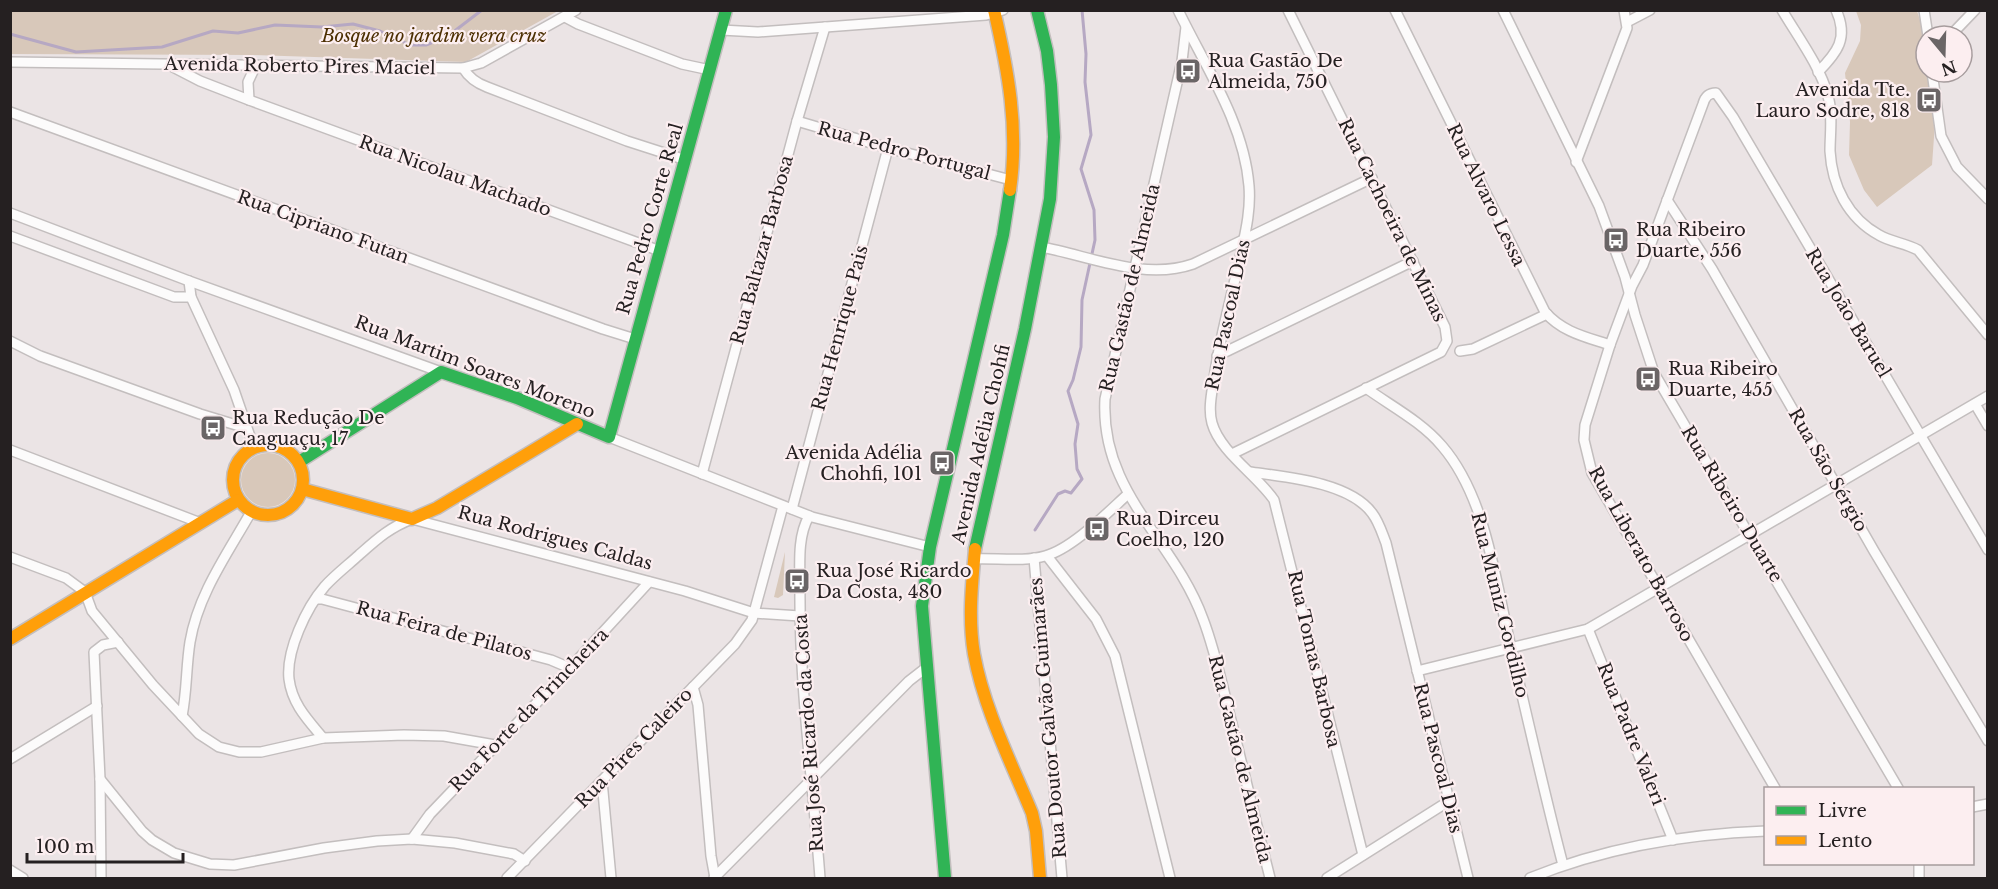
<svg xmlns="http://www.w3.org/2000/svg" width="1998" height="889" font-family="'Libre Baskerville',serif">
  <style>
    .green { fill: #d8c8ba }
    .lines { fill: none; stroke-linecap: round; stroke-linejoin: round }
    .stream { stroke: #b6a8c3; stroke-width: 3 }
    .street-casing { stroke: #c3bebe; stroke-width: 12 }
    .fast-casing { stroke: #c3bebe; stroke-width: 15 }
    .slow-casing { stroke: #c3bebe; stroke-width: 15 }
    .street { stroke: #fcfbfb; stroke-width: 9 }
    .fast { stroke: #30b455; stroke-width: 12 }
    .slow { stroke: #ff9f0a; stroke-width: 12 }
    .labels { text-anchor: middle; stroke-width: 4.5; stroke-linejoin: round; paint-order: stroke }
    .park-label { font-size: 18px; font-style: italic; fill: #4c2f02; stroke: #fceef0 }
    .poi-label { font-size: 18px; fill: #252021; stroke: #fceef0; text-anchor: start }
    .street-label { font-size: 18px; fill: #252021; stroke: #fceef0 }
  </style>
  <rect width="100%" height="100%" fill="#ebe4e5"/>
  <g class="green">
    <path d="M11,10H558V11L466,62L253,55L11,54Z"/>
    <path d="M1856,11H1917L1926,38V72H1930L1936,109L1932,165L1877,207L1864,190L1849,155L1850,122L1845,73L1860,41L1861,25Z"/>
    <circle cx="268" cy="480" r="27"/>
    <path d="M785,552L783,595L778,598L774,597Z"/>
  </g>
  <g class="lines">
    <g class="stream">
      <path d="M10,34L76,52L162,47L213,31L238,33L275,25L322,27L353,24L380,31L410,45H426L448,36L482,10"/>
      <path d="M1035,530L1058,494L1065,491L1071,493L1082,479L1077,469L1075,444L1078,424L1068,391L1073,380L1081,347L1082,300L1095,240L1094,210L1081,169L1091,135L1085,82L1086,54L1082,10"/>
    </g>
    <g class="street-casing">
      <g id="street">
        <path d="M1178,10C1205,66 1244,123 1249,186C1251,211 1245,234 1240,258C1231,298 1220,337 1214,378C1212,392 1208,409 1212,423C1220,452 1257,475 1274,500L1363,855"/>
        <path d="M1395,10L1545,312C1562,332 1586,337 1610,345"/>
        <path d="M1503,10L1599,206L1625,277L1635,315L1654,373L1898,788"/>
        <path d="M1782,10C1798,37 1820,66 1828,96C1833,113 1830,134 1830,151C1832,186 1848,218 1879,235C1891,242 1905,243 1918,250L1988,335"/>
        <path d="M1924,10L1928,36"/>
        <path d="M565,17L578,24L682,64L710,70"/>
        <path d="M1627,22L1650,10"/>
        <path d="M1186,27L1182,61L1105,399C1100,493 1174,539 1203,619C1216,653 1223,689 1232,724C1245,776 1257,827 1270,878"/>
        <path d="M721,30L758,32L986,15L1003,10"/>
        <path d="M1950,36L1975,10"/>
        <path d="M10,62L463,68L481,63L576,10"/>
        <path d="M169,65L200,81L249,100L660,251"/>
        <path d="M463,68C469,78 476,83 487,87L627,141L686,160"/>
        <path d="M1818,72C1837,53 1849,38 1836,10"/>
        <path d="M1932,72L1941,136L1957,167L1988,199"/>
        <path d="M249,100L248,82L256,65"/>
        <path d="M10,112L603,329L635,339"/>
        <path d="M797,121L888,148L1011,180"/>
        <path d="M1576,162L1627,28L1624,10"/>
        <path d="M1667,200L1712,269L1874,551L1988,741"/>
        <path d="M10,213L189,281L441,372"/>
        <path d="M10,236L174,297H191"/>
        <path d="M1041,247C1090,256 1144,281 1193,264L1372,178"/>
        <path d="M189,281L191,297L234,390L254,448"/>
        <path d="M10,341L40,356L200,414L246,428"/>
        <path d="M1460,351L1473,349L1547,314"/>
        <path d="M1217,356L1413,261"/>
        <path d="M1366,388C1391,406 1422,422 1442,446C1486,497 1495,579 1510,643C1527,717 1544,792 1563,865"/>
        <path d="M1975,404L1988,426"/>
        <path d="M609,437L812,517L930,547"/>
        <path d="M10,450L198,522"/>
        <path d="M1232,454L1441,352L1447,341L1445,327L1288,10"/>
        <path d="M1250,472C1286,477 1349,482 1372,513C1379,522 1382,533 1386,543L1468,878"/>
        <path d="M702,474L797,121L825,27"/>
        <path d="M792,509L888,148"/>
        <path d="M809,516C797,537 800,565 800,588C799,685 813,782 820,878"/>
        <path d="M1047,556L1096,619L1115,656L1170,878"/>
        <path d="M10,557L66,578L85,592L92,611L153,685L199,734L219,747L239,752H261L323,738L404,735L444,736L495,745"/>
        <path d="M1034,558L1062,878"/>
        <path d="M974,559C997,558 1024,562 1045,556C1072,549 1107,513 1128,494"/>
        <path d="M317,599H322L551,660L570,668"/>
        <path d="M1588,629L1673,840"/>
        <path d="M1417,671L1588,629L1988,396"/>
        <path d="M693,687L698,705L711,856L715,878"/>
        <path d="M182,716C187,691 186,667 190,642C198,594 228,553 251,512"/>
        <path d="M323,738C308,720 292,704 289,679C286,651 306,608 325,586C335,575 348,565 359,555C376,540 390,527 412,519L685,591L754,613L800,616"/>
        <path d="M10,759L97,706"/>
        <path d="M100,779L142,831L152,840L174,853L210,864L234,865L324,848L377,841L412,839L455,843L514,854L525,861"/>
        <path d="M602,781L611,878"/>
        <path d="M1775,788L1592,473L1584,440L1585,425L1610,345L1632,286L1643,265L1703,104C1705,97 1708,93 1716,93L1733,117L1988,550"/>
        <path d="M1972,807L1988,804"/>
        <path d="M412,839L430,814L570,668L649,582"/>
        <path d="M1919,864V878"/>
        <path d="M10,870L23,878"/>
        <path d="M101,878L100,779L94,652L103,645L118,642"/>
        <path d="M507,878L735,644L752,620L783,506"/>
        <path d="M714,878L909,681L927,667"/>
        <path d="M1327,878L1449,801"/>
        <path d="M1530,878C1604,848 1685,834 1766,831"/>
      </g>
    </g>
    <g class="fast-casing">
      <g id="fast">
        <path d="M299,462L441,372L517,398L609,437L726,10"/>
        <path d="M975,549L1025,329L1050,199L1054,137L1051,85L1047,51L1037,10"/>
        <path d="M945,878L922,606L930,547L1003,235L1010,190"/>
      </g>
    </g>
    <g class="slow-casing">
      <g id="slow">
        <path d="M994,10C1008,70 1019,128 1010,190"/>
        <circle cx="268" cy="480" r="35"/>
        <path d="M302,489L412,519L437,508L577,424"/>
        <path d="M975,549C972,584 968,618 974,654C984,709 1011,762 1032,813L1036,831L1040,878"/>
        <path d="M10,639L238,500"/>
      </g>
    </g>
    <use href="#street" class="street"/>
    <use href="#fast" class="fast"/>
    <use href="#slow" class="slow"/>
  </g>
  <defs>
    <g id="bus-square" transform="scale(1.35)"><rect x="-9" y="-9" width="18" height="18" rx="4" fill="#6a6566" stroke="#fceef0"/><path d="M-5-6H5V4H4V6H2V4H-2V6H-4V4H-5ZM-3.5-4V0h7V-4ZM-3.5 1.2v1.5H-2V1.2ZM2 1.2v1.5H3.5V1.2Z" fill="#fff"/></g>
  </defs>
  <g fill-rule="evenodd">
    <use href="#bus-square" x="1188" y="71"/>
    <use href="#bus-square" x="1929" y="100"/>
    <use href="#bus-square" x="1616" y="240"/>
    <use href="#bus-square" x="1648" y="379"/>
    <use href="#bus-square" x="213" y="428"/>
    <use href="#bus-square" x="942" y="463"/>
    <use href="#bus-square" x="1097" y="529"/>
    <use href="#bus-square" x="797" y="581"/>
  </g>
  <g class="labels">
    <g class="park-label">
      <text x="434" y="42">Bosque no jardim vera cruz</text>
    </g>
    <g class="poi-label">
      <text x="1208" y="67">Rua Gastão De<tspan x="1208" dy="21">Almeida, 750</tspan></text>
      <text x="1910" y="96" text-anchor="end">Avenida Tte.<tspan x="1910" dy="21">Lauro Sodre, 818</tspan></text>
      <text x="1636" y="236">Rua Ribeiro<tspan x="1636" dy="21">Duarte, 556</tspan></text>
      <text x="1668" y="375">Rua Ribeiro<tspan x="1668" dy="21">Duarte, 455</tspan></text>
      <text x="232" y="424">Rua Redução De<tspan x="232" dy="21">Caaguaçu, 17</tspan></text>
      <text x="922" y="459" text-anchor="end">Avenida Adélia<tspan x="922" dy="21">Chohfi, 101</tspan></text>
      <text x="1116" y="525">Rua Dirceu<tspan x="1116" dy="21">Coelho, 120</tspan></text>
      <text x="816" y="577">Rua José Ricardo<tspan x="816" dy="21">Da Costa, 480</tspan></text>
    </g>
    <g class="street-label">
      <text transform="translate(300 66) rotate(1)" y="6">Avenida Roberto Pires Maciel</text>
      <text transform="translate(904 151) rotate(15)" y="6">Rua Pedro Portugal</text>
      <text transform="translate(455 176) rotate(20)" y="6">Rua Nicolau Machado</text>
      <text transform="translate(1486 195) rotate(64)" y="6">Rua Alvaro Lessa</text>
      <text transform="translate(650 219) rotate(-74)" y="6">Rua Pedro Corte Real</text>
      <text transform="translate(1392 220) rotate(64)" y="6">Rua Cachoeira de Minas</text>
      <text transform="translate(323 227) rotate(20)" y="6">Rua Cipriano Futan</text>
      <text transform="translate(762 250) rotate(-75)" y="6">Rua Baltazar Barbosa</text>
      <text transform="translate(1130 288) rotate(-77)" y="6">Rua Gastão de Almeida</text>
      <text transform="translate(1848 313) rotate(59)" y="6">Rua João Baruel</text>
      <text transform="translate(1228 315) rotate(-78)" y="6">Rua Pascoal Dias</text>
      <text transform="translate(840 328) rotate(-75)" y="6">Rua Henrique Pais</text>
      <text transform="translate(475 367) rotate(21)" y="6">Rua Martim Soares Moreno</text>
      <text transform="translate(981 444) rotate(-77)" y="6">Avenida Adélia Chohfi</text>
      <text transform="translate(1828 470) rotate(60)" y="6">Rua São Sérgio</text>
      <text transform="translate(1732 504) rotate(59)" y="6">Rua Ribeiro Duarte</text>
      <text transform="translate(555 538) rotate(15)" y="6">Rua Rodrigues Caldas</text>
      <text transform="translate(1641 554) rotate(61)" y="6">Rua Liberato Barroso</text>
      <text transform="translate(1500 605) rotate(76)" y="6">Rua Muniz Gordilho</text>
      <text transform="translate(444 631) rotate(15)" y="6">Rua Feira de Pilatos</text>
      <text transform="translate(1314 659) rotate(77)" y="6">Rua Tomas Barbosa</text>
      <text transform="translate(529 710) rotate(-46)" y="6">Rua Forte da Trincheira</text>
      <text transform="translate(1048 718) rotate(-95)" y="6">Rua Doutor Galvão Guimarães</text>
      <text transform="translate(809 733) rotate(-94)" y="6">Rua José Ricardo da Costa</text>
      <text transform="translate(1631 734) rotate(68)" y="6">Rua Padre Valeri</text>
      <text transform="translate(634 748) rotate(-46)" y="6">Rua Pires Caleiro</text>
      <text transform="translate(1438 758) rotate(76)" y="6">Rua Pascoal Dias</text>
      <text transform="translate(1240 759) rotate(76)" y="6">Rua Gastão de Almeida</text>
    </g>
  </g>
  <rect width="1998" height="889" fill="none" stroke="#252021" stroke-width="24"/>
  <rect x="1764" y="787" width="210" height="78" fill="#fceef0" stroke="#a69c9d" stroke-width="1.5"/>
  <rect x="1776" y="806" width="30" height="9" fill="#30b455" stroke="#a69c9d" stroke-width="1.5"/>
  <text x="1818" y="817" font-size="18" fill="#252021">Livre</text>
  <rect x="1776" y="836" width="30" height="9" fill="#ff9f0a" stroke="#a69c9d" stroke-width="1.5"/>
  <text x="1818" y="847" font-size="18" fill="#252021">Lento</text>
  <g transform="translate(1944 54) rotate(161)"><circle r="28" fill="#fceef0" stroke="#a69c9d" stroke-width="1.5"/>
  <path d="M0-4.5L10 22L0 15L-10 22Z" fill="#6a6566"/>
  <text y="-9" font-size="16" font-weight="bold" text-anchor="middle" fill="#252021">N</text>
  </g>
  <path d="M27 853v9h156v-9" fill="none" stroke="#252021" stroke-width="3"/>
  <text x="36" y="853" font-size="18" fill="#252021" stroke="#fceef0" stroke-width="4.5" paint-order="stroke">100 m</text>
</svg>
